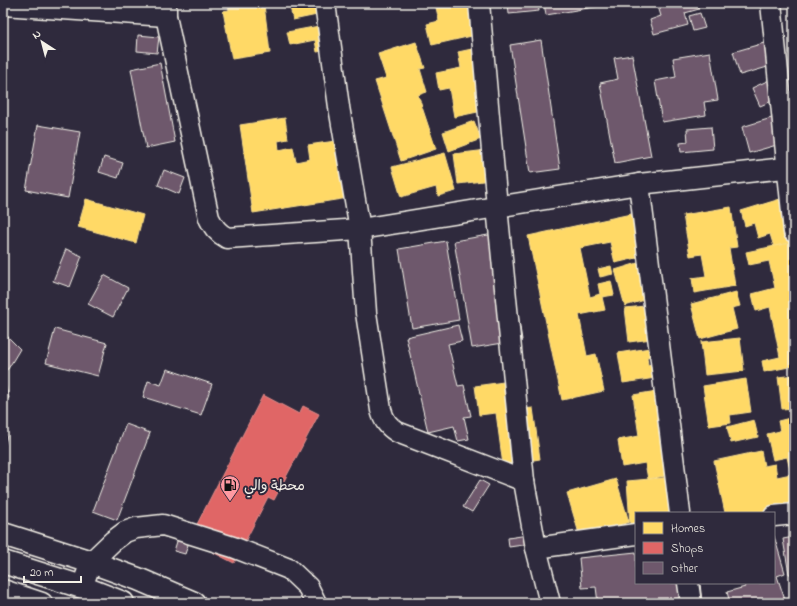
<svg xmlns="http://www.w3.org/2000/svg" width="797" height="606" font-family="'Indie Flower','Playpen Sans Arabic',sans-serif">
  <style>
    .homes { fill: #ffd966; stroke: #fce08d }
    .shops { fill: #e06666; stroke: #e6908d }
    .building { fill: #6e586c; stroke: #f4f1e8 }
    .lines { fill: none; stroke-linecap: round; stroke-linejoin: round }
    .minor-casing { stroke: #f4f1e8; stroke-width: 23 }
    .major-casing { stroke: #f4f1e8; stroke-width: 25 }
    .minor { stroke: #2f2a3d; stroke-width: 20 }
    .major { stroke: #2f2a3d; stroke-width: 22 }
    .labels { text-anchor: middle; stroke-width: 4; stroke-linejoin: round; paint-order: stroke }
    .poi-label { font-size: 14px; fill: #f4f1e8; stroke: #2f2a3d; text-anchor: start }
  </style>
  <rect width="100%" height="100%" fill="#2f2a3d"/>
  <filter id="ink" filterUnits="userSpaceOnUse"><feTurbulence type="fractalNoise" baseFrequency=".025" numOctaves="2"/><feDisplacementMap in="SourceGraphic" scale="8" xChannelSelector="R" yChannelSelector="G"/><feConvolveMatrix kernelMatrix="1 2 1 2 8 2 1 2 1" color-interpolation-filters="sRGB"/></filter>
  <g filter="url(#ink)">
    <g class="homes">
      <path d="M228,3H260V6L264,5L270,53L232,59L223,11L229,10Z"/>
      <path d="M308,3H319L322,14L293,20L290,7Z"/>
      <path d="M435,3H479L485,33L432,45L427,24L439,21Z"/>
      <path d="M330,24L329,50L317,52L315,40L290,45L287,32Z"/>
      <path d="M416,42L425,68L420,69L427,92L418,95L436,149L401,161L375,81L386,78L378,54Z"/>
      <path d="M481,47L492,109L454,117L449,88L439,90L436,73L461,68L458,52Z"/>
      <path d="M285,118L288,139L278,141L279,150L293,147L296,162L310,159L308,145L349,139L361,196L253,213L240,125Z"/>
      <path d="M474,121L481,139L449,151L443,132Z"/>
      <path d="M495,149L499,179L458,184L454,154Z"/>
      <path d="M445,153L456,191L438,196L436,187L401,197L392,167Z"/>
      <path d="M790,196L794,241L774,247L770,234L758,238L754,223L745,226L741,211Z"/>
      <path d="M86,199L143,215L136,243L78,227Z"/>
      <path d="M731,207L737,247L729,248L735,286L694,293L692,278L706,276L702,254L690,256L683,215Z"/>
      <path d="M645,211L654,254L615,263L610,242L580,248L590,297L600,294L598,284L611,281L614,295L602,297L605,310L579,315L587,356L596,354L604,391L562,400L528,236Z"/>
      <path d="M794,242V366L764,372L762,361L780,357L770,307L756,311L752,294L775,288L769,261L749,265L746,252Z"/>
      <path d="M651,259L661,295L625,306L615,270Z"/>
      <path d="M611,266L613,274L600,277L598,269Z"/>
      <path d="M736,292L740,306L732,308L737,329L700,339L691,304Z"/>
      <path d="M655,305L659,338L629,342L625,308Z"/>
      <path d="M740,338L744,371L705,375L701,342Z"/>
      <path d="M656,347L657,355L647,357L648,365L660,362L662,377L623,383L618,353Z"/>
      <path d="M794,375V408L782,409L778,377Z"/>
      <path d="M746,379L751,412L730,415L731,423L709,426L703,386Z"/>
      <path d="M518,380L522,409L533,408L540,459L503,465L496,413L479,415L475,386Z"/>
      <path d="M669,389L682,473L648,479L645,463L622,467L618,440L639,436L633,395Z"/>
      <path d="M794,417V506L761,513H725L714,461L761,451L764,466L775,464L777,477L791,474L787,457L773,460L767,434L780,431L778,421Z"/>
      <path d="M754,420L758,437L731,443L727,427Z"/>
      <path d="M684,476L687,513H636V523L630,524L627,481Z"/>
      <path d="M616,479L629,522L580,537L567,493Z"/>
    </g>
    <path class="shops" d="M263,395L299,414L303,406L319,414L274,500L268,497L234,563L189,540Z"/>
    <g class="building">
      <path d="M508,3H538L539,11L509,14Z"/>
      <path d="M544,3H619L546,15Z"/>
      <path d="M657,3H697L699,9L685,13L688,25L654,34L650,20L661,16Z"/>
      <path d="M700,13L705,28L693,31L689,16Z"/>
      <path d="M138,35L159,37L157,53L137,51Z"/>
      <path d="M541,40L560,169L530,173L510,45Z"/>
      <path d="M771,41L778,64L740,75L733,52Z"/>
      <path d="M710,52L718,100L704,102L706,115L662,122L655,81L676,77L673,58Z"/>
      <path d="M632,55L651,156L615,163L600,83L618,79L614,58Z"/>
      <path d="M160,63L175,142L146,148L131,69Z"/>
      <path d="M778,76L786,95L760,106L752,88Z"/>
      <path d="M788,113L794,140L749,153L742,127Z"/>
      <path d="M38,125L80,132L68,198L26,190Z"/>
      <path d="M711,127L713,149L681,152L680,143L688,142L687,129Z"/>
      <path d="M104,157L123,163L118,178L99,172Z"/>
      <path d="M164,170L185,178L179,194L158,185Z"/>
      <path d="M505,232L522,340L472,348L454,241Z"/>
      <path d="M446,241L459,320L412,328L399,249Z"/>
      <path d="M66,249L82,256L70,287L53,281Z"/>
      <path d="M104,275L128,288L113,317L88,304Z"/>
      <path d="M458,325L462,341L448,344L458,386L464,385L471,416L464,417L469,439L458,441L454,426L428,432L406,337Z"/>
      <path d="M55,329L107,343L98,376L46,363Z"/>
      <path d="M3,332L20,349L8,369L3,371Z"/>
      <path d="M167,369L212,384L201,415L143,397L148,381L161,385Z"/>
      <path d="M3,377L9,398L3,400Z"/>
      <path d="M126,424L150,433L117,520L93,511Z"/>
      <path d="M3,435L7,436L3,450Z"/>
      <path d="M480,480L489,485L472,512L463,507Z"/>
      <path d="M179,535L190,539L185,554L174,551Z"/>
      <path d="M528,535L530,544L509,547L508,538Z"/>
      <path d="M774,536L785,573L777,576L786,603H730L727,592L745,587L743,583H774Z"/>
      <path d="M794,537V574H789L783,539Z"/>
      <path d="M636,552V583H700L702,603H689V597L637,603H598L596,587L582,588L579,558Z"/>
    </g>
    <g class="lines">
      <g class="minor-casing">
        <g id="minor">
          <path d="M166,3V16L209,218C214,228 218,233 227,238L360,229L639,184L794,167"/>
          <path d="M325,3L339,107L360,229L366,313L381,410C384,421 388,426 397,432L524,481"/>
          <path d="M479,3L497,207L524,481L536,548L550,603"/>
          <path d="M771,3L794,232"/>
          <path d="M3,5L166,16"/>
          <path d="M639,184L680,513"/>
          <path d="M774,516L794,514"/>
          <path d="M536,548L636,534"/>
          <path d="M688,583L691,603"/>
          <path d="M82,587L91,562L113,541L125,532L136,528L163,525L233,547L289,569L308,587L316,603"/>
          <path d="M3,590L42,603"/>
        </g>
      </g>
      <g class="major-casing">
        <g id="major">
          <path d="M3,534L91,562L138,579L194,603"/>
          <path d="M3,562L82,587L123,603"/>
        </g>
      </g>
      <use href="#minor" class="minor"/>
      <use href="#major" class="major"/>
    </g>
  </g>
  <defs>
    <g id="fuel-pin" transform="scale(1)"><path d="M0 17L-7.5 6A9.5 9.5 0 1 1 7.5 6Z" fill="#ff9aa2" stroke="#2f2a3d"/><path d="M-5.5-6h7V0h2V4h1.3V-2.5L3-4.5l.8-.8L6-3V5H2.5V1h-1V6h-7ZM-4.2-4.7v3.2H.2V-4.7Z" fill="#111"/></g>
  </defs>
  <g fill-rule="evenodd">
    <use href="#fuel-pin" x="230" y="485"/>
  </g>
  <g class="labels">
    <g class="poi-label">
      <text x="244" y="490">محطة والي</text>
    </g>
  </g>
  <rect width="797" height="606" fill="none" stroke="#2f2a3d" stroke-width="16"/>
  <rect x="8" y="8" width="781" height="590" fill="none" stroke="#f4f1e8" stroke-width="1.5" filter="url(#ink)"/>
  <rect x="635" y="512" width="140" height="72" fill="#2f2a3d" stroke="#7e7a81"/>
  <rect x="643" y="522" width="20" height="12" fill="#ffd966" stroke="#7e7a81"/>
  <text x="671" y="532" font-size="12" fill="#f4f1e8">Homes</text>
  <rect x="643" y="542" width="20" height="12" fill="#e06666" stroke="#7e7a81"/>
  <text x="671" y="552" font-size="12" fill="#f4f1e8">Shops</text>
  <rect x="643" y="562" width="20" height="12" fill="#6e586c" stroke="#7e7a81"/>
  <text x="671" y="572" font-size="12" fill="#f4f1e8">Other</text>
  <g transform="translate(42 42) rotate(324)" stroke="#2f2a3d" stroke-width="3" paint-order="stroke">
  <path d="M0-3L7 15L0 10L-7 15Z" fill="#f4f1e8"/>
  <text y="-6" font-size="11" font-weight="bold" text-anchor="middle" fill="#f4f1e8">N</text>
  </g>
  <path d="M24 576v6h57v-6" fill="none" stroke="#f4f1e8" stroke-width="2"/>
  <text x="30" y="576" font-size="12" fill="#f4f1e8" stroke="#2f2a3d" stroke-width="3" paint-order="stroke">20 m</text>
</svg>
